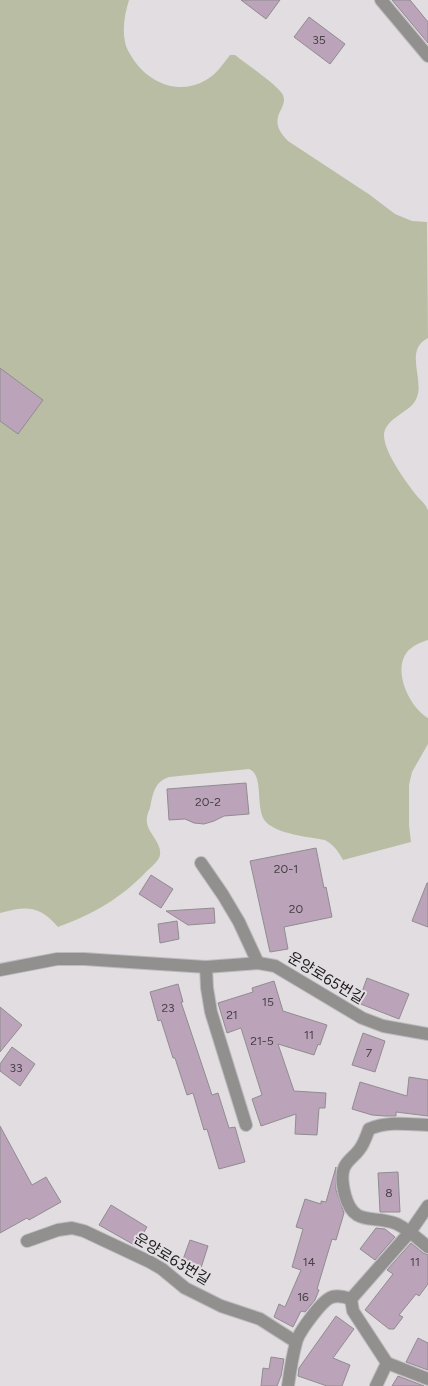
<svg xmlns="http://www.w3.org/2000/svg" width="428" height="1386" font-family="Figtree,'Noto Sans KR',sans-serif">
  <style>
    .green { fill: #b9bda3 }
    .building { fill: #bba3ba; stroke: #908d90 }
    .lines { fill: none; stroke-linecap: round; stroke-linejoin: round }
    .minor-casing { stroke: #bebbbe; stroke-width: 14 }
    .minor { stroke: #92908f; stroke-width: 12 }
    .labels { text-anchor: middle; stroke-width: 4; stroke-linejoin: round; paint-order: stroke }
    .number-label { font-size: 12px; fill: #484147 }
    .street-label { font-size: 15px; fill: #212021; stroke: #e1dde1 }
  </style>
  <rect width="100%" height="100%" fill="#e1dde1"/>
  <path class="green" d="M0,0H129C125,13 122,28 125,42C126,48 130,54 133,59C149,83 179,96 206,80C216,75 223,64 230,55H235C245,63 279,86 283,95C289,110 264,117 288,141L370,195L395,214L412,221L427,222L428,338C404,350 424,378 417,397C412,413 384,417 384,436C385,454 406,482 417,496C420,500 427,505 428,511C428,522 428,537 428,549C428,579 428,610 428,640C421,642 412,646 407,652C392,671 410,708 428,718V744L412,772L409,785V825L411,842L343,860C338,851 334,845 325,840C309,837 277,834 266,822C254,808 265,775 249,769L169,777C154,782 153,794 150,808C148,812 146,818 147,823C148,833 162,843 160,855C159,861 150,868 146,872C120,899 93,914 58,927C39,905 26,906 0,913Z"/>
  <g class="building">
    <path d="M241,0H280L266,19Z"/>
    <path d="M392,0H410L428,22V43Z"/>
    <path d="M309,17L345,44L330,64L294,37Z"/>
    <path d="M0,368L43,400L18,434L0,421Z"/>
    <path d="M246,783L249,814L224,816L214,821L204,824L194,823L185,819L169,820L167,789Z"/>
    <path d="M316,848L324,888L326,887L332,917L284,927L288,949L270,952L250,861Z"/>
    <path d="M151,875L173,889L161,908L139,894Z"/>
    <path d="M427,883H428V927L412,921Z"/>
    <path d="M214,908L215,923L188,925L166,911Z"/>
    <path d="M177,921L179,939L160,943L158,924Z"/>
    <path d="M367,978L409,994L399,1019L358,1003Z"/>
    <path d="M274,981L283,1011L327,1025L320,1045L318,1044L314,1055L278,1044L294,1091L326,1093L325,1108H319L317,1135L295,1134L296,1114L261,1126L252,1099L262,1095L241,1028L227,1033L218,1003L253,992L252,988Z"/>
    <path d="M178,984L183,1002H181L212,1095L218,1093L229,1128L235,1127L245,1162L219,1169L207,1129L204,1130L193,1093L187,1095L175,1058H173L161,1020L158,1021L150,992Z"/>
    <path d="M0,1007L22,1025L0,1052Z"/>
    <path d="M363,1033L385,1041L375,1072L352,1065Z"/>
    <path d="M12,1047L35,1064L20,1086L0,1071V1064Z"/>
    <path d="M409,1077L428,1080V1116L396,1112V1116H385L372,1115L352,1109L360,1082L407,1096Z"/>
    <path d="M0,1126L32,1185L46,1177L61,1202L29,1220L27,1218L0,1233Z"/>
    <path d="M336,1167V1190L344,1213L336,1240L332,1239L317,1289L319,1290L315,1300L305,1312L301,1311L293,1327L274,1317L279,1304L285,1307L301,1270L292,1267L303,1229L296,1227L305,1199L321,1204V1201L326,1202Z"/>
    <path d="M398,1172L400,1212H380L378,1173Z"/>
    <path d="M111,1205L147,1227L136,1246L99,1225Z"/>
    <path d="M376,1228L385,1229L395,1237L375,1260L360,1249Z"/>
    <path d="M190,1240L208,1246L200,1271L181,1265Z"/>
    <path d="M411,1243L423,1253L428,1255V1284L419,1296L416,1294L399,1315L403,1317L394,1329H389L365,1310L393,1274L387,1270Z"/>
    <path d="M336,1316L354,1329L333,1358L350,1365L342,1386H327L298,1376L299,1368Z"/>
    <path d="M418,1338L428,1343V1370L406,1362Z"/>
    <path d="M271,1357L284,1359L281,1376L277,1386H261L263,1368L269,1369Z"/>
    <path d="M398,1376L424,1386H392Z"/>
  </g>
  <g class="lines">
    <g class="minor-casing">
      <g id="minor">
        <path d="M381,0L428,56"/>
        <path d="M201,863L223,895L239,922L258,963"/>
        <path d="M206,967L207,988L211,1012L246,1125"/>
        <path d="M0,970L57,959H84L206,967L258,963L275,966L362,1018L383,1026L428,1034"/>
        <path d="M428,1125C408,1124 388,1121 369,1129C366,1137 364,1144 359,1150C354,1157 347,1160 344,1168C341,1175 343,1187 345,1195C354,1228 373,1214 397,1224C409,1230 418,1239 428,1247"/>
        <path d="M27,1241L58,1230L72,1228L84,1231L150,1262L162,1269L185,1288L221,1306L260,1319L296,1342"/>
        <path d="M387,1363L428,1379"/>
        <path d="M288,1386C290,1372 292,1357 296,1343C298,1333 322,1300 332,1297C338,1295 345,1297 351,1299"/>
        <path d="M376,1386L387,1363L353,1311L351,1299L410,1232L428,1206"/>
      </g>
    </g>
    <use href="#minor" class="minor"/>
  </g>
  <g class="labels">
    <g class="number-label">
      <text x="319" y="44">35</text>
      <text x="208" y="806">20-2</text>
      <text x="286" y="873">20-1</text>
      <text x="296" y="913">20</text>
      <text x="268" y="1006">15</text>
      <text x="168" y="1012">23</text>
      <text x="232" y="1019">21</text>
      <text x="309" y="1039">11</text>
      <text x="262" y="1045">21-5</text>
      <text x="369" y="1057">7</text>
      <text x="16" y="1072">33</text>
      <text x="389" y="1197">8</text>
      <text x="309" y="1266">14</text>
      <text x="415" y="1266">11</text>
      <text x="303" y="1301">16</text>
    </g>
    <g class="street-label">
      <text transform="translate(326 978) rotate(31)" y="5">운양로65번길</text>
      <text transform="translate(172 1259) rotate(31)" y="5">운양로63번길</text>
    </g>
  </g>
</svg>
